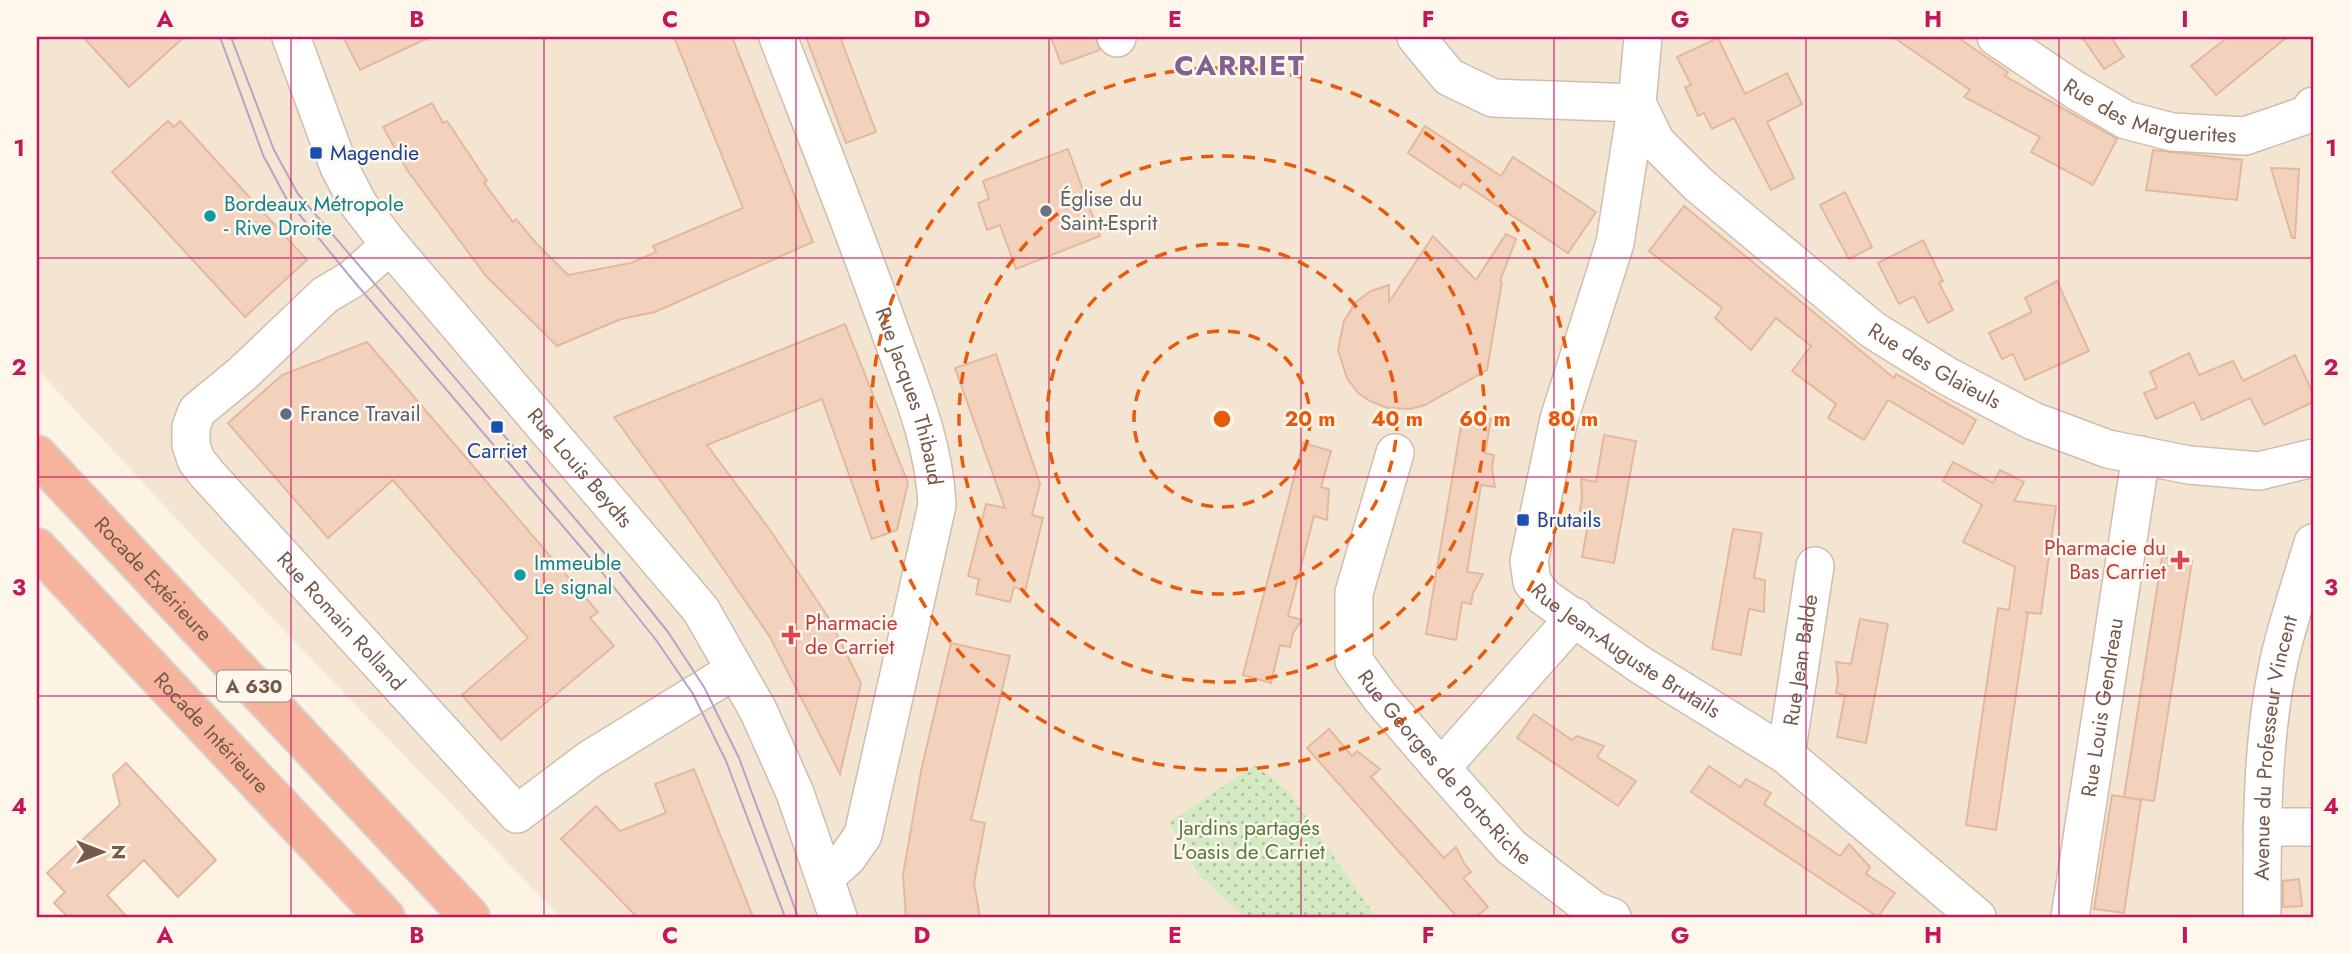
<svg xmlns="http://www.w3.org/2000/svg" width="2350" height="954" font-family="Jost,sans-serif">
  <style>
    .residential { fill: #f4e5d3 }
    .garden { fill: url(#garden-dots) }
    .building { fill: #f2d2bd; stroke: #e4b89d; stroke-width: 2 }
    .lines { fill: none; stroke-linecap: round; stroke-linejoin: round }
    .minor-casing { stroke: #d0bdae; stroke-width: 40 }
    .highway-casing { stroke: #d8d1cc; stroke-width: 42 }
    .minor { stroke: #fff; stroke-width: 37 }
    .highway { stroke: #f6b49c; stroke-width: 38 }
    .tram { stroke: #b6a3c6; stroke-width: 2 }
    .grid { fill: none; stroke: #c2185b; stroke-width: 2; stroke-opacity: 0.55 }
    .ring { fill: none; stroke: #e8590c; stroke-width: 3.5; stroke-dasharray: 12 9 }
    .transit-dot { fill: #1a4fb4; stroke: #fff7eb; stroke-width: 2.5 }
    .worship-dot { fill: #6b7280; stroke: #fff7eb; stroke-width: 2.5 }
    .culture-dot { fill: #0f9aa8; stroke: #fff7eb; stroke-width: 2.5 }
    .service-dot { fill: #5c6f8a; stroke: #fff7eb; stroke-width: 2.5 }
    .health-dot { fill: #e0444e; stroke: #fff7eb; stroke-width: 2.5 }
    .labels { text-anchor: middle; stroke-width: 5; stroke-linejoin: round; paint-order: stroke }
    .shield { fill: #fff7eb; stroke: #9e887a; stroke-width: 2 }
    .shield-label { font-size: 19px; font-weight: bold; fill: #75594a }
    .street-label { font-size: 21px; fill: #75594a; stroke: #fff7eb }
    .transit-label { font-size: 21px; fill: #164399; stroke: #fff7eb; text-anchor: start }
    .worship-label { font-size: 21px; fill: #5b616d; stroke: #fff7eb; text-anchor: start }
    .culture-label { font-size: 21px; fill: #0d838f; stroke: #fff7eb; text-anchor: start }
    .service-label { font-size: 21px; fill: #4e5e75; stroke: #fff7eb; text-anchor: start }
    .health-label { font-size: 21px; fill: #be3a42; stroke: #fff7eb; text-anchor: end }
    .park-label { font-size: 21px; fill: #537b42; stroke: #fff7eb }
    .district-label { font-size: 28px; font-weight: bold; letter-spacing: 2px; fill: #826292; stroke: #fff7eb }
    .centre { fill: #e8590c; stroke: #fff7eb; stroke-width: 3.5 }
    .ring-label { font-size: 21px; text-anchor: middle; font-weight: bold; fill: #e8590c; stroke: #fff7eb; stroke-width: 5; stroke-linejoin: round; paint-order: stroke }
    .neatline { fill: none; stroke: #c2185b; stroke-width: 2.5 }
    .grid-label { font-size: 23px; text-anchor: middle; font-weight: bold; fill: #c2185b }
  </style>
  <defs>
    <pattern id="garden-dots" width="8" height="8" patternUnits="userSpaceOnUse" patternTransform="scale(1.75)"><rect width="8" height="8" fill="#d3eac3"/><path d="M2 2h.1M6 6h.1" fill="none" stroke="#b0c1a0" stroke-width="1.8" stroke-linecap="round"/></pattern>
  </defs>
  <rect width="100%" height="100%" fill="#fcf3e5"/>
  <path class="residential" d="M37,37H2313V917H560L186,529L37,369Z"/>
  <path class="garden" d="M1255,765L1287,790L1376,917H1245L1199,875L1169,823Z"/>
  <g class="building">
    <path d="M83,37H184L129,87Z"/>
    <path d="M343,37H430L360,70Z"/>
    <path d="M674,37H732L813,242L655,312L621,319L557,346L486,276L407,170L383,127L432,103L443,123L447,121L487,181L484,183L513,222L516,219L535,242L568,275L631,263L656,252L653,246L743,208Z"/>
    <path d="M806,37H840L876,132L846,143Z"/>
    <path d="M1051,37H1096L1100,50L1061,64Z"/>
    <path d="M1893,37H1957L2008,72L2005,76L2117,139L2093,185L2031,152L2040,137L1964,97L1970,90Z"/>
    <path d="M2082,37H2111L2124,57L2104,69Z"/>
    <path d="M2228,37H2287L2216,95L2191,66Z"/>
    <path d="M1718,38L1745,94L1787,73L1802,104L1767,122L1794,178L1771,190L1734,118L1712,129L1704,113L1698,116L1685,87L1691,85L1677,57Z"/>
    <path d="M168,121L174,127L180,121L307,260L245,317L112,172Z"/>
    <path d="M1425,126L1501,176L1513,157L1596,212L1568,253L1463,183L1460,188L1408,153Z"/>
    <path d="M1068,149L1100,236L1016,269L1000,225L987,230L978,203L989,199L983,181Z"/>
    <path d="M2153,150L2242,160L2237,200L2146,190Z"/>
    <path d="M2271,168L2299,169L2295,238H2292Z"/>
    <path d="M1845,192L1872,247L1849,259L1820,205Z"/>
    <path d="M1684,206L1894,378L1896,374L1976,420L1963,444L1888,400L1864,440L1828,418L1836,404L1792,371L1811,346L1776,318L1751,350L1715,318L1722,308L1649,251Z"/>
    <path d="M1506,234L1516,239L1500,281L1502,282L1487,370L1425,405L1410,409L1388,408L1370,401L1358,393L1347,378L1338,350L1344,321L1356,302L1371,291L1389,285V302L1433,236L1476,280Z"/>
    <path d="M1923,240L1943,281L1939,283L1953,310L1928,323L1914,296L1899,304L1878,263Z"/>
    <path d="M2057,281L2089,351L2025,380L2013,354L2002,359L1989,333L2032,312L2025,298Z"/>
    <path d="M845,324L908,483L897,530L872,539L822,399L707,445L770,530L828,617L861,683L840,774L770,637L695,528L614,417Z"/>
    <path d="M367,342L598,612L590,618L614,646L501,740L462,695L528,638L393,480L328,538L228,423L282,375Z"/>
    <path d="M2189,353L2199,375L2233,361L2243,381L2295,355L2313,393V402L2264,425L2250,398L2202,420L2194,402L2156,419L2144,393L2157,388L2150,372Z"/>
    <path d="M996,354L1040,484L1032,515L1043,518L1025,591L1014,587L1010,602L976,594L979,579L968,576L986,504L1005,508L955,368Z"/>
    <path d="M1463,414L1491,419L1485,453L1494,455L1492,467L1495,487L1481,485L1467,572L1483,574L1473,593L1471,604L1462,602L1456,640L1426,634Z"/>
    <path d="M1604,435L1636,441L1614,563L1582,557L1590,513L1580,511L1582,498L1581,479L1596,482Z"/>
    <path d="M1303,443L1331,451L1321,487L1329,489L1327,520L1314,516L1288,616L1302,620L1293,633L1290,647L1280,645L1271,683L1243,675Z"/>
    <path d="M1953,462L1993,483L2000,470L2024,482L2014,501L2056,506L2041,614L2025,612L2028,613L1996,830L1966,825L1998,608L2009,610L2015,567L1963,542L1982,505L1943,481Z"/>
    <path d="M1733,529L1762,533L1754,578L1765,580L1764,612L1749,609L1741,655L1712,649Z"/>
    <path d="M2162,557L2192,561L2154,801L2124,797Z"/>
    <path d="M1860,619L1888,624L1866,743L1837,737L1845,695L1836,693L1838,681L1836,662L1851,664Z"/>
    <path d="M951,643L1010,656L971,820L985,823L974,883L980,917H906L903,875L921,771Z"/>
    <path d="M1534,714L1572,740L1577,736L1604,746L1597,757L1636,781L1618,806L1517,738Z"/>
    <path d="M1329,729L1352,756L1357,751L1380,769L1371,777L1444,858L1456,847L1464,863L1471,872L1463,878L1488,907L1476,917H1457L1307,748Z"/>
    <path d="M126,763L216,860L178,897L144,860L107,895L127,917H68L54,903L65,892L47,873L120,805L113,775Z"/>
    <path d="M1709,766L1740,787L1746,779L1771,793L1764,804L1840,856L1849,844L1870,867L1866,874L1895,893L1878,917L1691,792Z"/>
    <path d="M694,769L753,917H637L561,839L596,806L620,831L666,813L655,784Z"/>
    <path d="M2112,795L2141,800L2124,913L2094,909Z"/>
    <path d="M2299,879L2302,906L2283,907V881Z"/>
  </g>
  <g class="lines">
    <g class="minor-casing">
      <g id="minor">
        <path id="s1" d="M291,37L339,167L359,205L390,245L701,610L758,710L795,793L838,917"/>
        <path id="s2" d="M778,37C816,135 855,232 890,331C911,390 934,442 937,505L863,835L847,858L825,877"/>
        <path d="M1116,37L1117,38"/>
        <path d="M1416,37L1449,77L1493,98L1637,103"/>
        <path id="s3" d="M1643,37L1637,103L1615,243L1559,419L1529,561L1532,582L1544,597L1639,664L1786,755L1977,917"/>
        <path id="s4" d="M1996,37L2075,90L2126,120L2172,132L2245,136L2306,115L2313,106"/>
        <path id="s5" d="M1637,103L1656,142L1699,185L1873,330L1947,376L2033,421L2108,449L2189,465L2259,471L2313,458"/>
        <path id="s6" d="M390,245L352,279L325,295L242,374L197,411L191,427V445L196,460L207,474L517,814L590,759L735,670"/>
        <path id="s7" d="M1395,453L1354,593V661L1380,697L1441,768L1511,847L1595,911L1612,917"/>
        <path id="s8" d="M1786,755L1815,566"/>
        <path d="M1441,768L1575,617"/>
        <path d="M2262,827H2313"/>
        <path id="s9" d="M2070,917L2141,455"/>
        <path id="s10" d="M2262,917C2262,832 2261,740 2280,656C2289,618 2302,580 2313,543"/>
      </g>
    </g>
    <g class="highway-casing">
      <g id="highway">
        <path id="s11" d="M37,455L470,917"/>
        <path id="s12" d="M37,548L385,917"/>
      </g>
    </g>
    <use href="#minor" class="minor"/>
    <use href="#highway" class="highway"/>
    <g class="tram">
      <path d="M220,37L263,155L286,198L352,279L596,565L656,640L693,694L726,761L785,917"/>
      <path d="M231,37L274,150L298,194L606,555L668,632L704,687L739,758L798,917"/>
    </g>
  </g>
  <path class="grid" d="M291,37V917M544,37V917M796,37V917M1049,37V917M1301,37V917M1554,37V917M1806,37V917M2059,37V917M37,258H2313M37,477H2313M37,696H2313"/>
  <g class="ring">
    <circle cx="1222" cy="419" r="88"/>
    <circle cx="1222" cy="419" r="175"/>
    <circle cx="1222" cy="419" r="263"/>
    <circle cx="1222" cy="419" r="351"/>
  </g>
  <g class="transit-dot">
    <rect x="309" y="146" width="14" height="14" rx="3.5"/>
    <rect x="490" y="420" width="14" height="14" rx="3.5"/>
    <rect x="1516" y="513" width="14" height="14" rx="3.5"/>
  </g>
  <circle class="worship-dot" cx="1046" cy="211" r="7"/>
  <g class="culture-dot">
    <circle cx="210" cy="216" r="7"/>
    <circle cx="520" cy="575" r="7"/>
  </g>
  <circle class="service-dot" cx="286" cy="414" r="7"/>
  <g class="health-dot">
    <path d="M2176.5 549.5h7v7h7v7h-7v7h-7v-7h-7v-7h7z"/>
    <path d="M787.5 624.5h7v7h7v7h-7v7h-7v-7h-7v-7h7z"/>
  </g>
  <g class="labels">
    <rect class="shield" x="217" y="670.5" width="74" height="31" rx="5"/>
    <g class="shield-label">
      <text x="254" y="693">A 630</text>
    </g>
    <g class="street-label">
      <text dy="7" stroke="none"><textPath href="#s4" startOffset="175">Rue des Marguerites</textPath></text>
      <text dy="7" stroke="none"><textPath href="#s5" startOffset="402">Rue des Glaïeuls</textPath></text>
      <text dy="7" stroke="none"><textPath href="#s2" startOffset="383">Rue Jacques Thibaud</textPath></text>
      <text dy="7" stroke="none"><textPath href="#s1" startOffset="525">Rue Louis Beydts</textPath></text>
      <text dy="7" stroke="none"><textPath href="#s11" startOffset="170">Rocade Extérieure</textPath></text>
      <text dy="7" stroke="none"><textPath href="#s6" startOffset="523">Rue Romain Rolland</textPath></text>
      <text dy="7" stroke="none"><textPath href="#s3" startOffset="676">Rue Jean-Auguste Brutails</textPath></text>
      <text dy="7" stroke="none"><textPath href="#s8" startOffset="96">Rue Jean Balde</textPath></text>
      <text dy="7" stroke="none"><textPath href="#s9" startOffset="212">Rue Louis Gendreau</textPath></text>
      <text dy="7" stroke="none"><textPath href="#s12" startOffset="254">Rocade Intérieure</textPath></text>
      <text dy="7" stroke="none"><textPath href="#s10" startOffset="170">Avenue du Professeur Vincent</textPath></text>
      <text dy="7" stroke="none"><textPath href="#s7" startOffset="354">Rue Georges de Porto-Riche</textPath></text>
    </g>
    <g class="transit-label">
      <text x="330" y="160">Magendie</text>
      <text x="497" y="458" text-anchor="middle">Carriet</text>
      <text x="1537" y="527">Brutails</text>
    </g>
    <g class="worship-label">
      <text x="1060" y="206">Église du<tspan x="1060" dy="24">Saint-Esprit</tspan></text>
    </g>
    <g class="culture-label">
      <text x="224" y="211">Bordeaux Métropole<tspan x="224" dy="24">- Rive Droite</tspan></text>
      <text x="534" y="570">Immeuble<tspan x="534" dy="24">Le signal</tspan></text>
    </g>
    <g class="service-label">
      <text x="300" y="421">France Travail</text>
    </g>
    <g class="health-label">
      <text x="2166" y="555">Pharmacie du<tspan x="2166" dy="24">Bas Carriet</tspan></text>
      <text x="805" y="630" text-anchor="start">Pharmacie<tspan x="805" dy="24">de Carriet</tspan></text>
    </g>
    <g class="park-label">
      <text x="1249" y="835">Jardins partagés<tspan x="1249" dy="24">L'oasis de Carriet</tspan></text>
    </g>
    <g class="district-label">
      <text x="1240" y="75">CARRIET</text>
    </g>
  </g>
  <circle cx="1222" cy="419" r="10" class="centre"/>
  <g class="ring-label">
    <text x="1310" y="426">20 m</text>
    <text x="1397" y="426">40 m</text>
    <text x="1485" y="426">60 m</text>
    <text x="1573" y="426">80 m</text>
  </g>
  <rect width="2350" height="954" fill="none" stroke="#fff7eb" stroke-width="77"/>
  <g transform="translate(102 852) rotate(90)" stroke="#fff7eb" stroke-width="5" paint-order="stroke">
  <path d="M0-5L12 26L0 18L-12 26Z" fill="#75594a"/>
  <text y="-10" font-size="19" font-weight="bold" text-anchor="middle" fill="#75594a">N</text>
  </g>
  <rect x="38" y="38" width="2274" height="878" class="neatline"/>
  <g class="grid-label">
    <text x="165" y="27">A</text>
    <text x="417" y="27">B</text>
    <text x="670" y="27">C</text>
    <text x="922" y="27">D</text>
    <text x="1175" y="27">E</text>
    <text x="1428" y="27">F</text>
    <text x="1680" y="27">G</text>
    <text x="1933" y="27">H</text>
    <text x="2185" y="27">I</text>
    <text x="19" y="156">1</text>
    <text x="2331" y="156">1</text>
    <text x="19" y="375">2</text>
    <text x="2331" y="375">2</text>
    <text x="19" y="595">3</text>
    <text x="2331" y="595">3</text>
    <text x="19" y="814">4</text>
    <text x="2331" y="814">4</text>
    <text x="165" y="943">A</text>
    <text x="417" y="943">B</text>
    <text x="670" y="943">C</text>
    <text x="922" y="943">D</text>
    <text x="1175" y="943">E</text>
    <text x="1428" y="943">F</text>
    <text x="1680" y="943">G</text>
    <text x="1933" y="943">H</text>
    <text x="2185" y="943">I</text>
  </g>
</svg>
